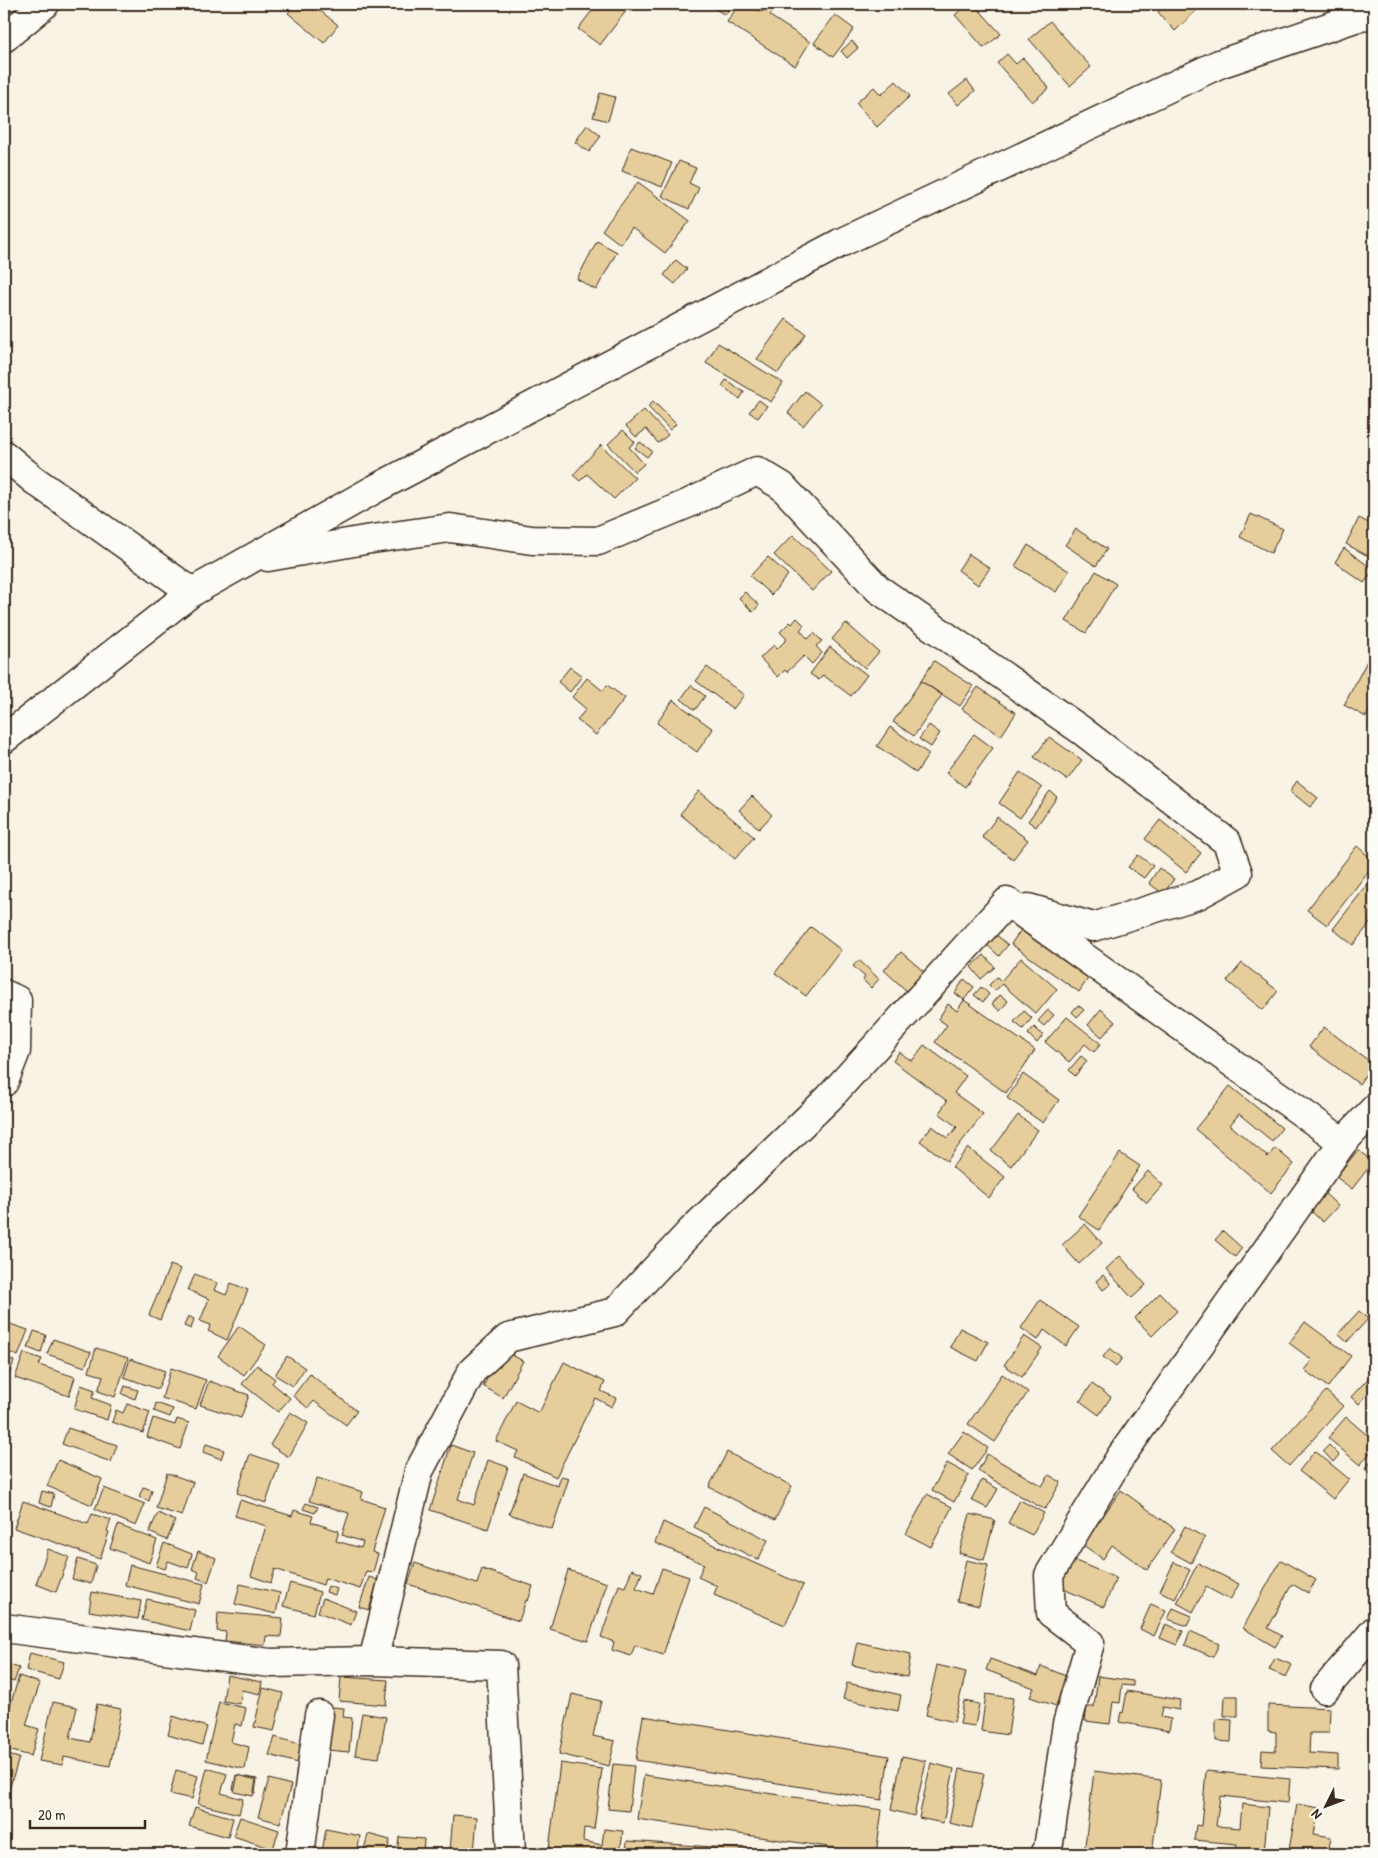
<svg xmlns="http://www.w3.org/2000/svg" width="1378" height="1858" font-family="'Patrick Hand',sans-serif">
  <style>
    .building { fill: #e6ce9c; stroke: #3b2a1e }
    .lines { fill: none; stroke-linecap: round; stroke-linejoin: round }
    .minor-casing { stroke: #3b2a1e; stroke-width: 31 }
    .minor { stroke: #fdfcf7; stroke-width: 28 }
  </style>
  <rect width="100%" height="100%" fill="#f8f3e5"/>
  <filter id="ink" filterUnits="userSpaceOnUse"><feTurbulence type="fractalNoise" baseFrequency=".02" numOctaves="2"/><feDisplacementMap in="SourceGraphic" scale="10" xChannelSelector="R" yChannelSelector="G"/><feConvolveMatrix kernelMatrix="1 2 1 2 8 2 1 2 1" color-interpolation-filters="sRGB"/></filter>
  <g filter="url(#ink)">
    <g class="building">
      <path d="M296,4H312L338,25L324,43L288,13Z"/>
      <path d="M597,4H616L626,11L600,45L578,29Z"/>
      <path d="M708,4H733L725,15Z"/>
      <path d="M739,4H749L762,12L768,4H790L785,12L776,6L770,16L810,42L795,66L727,22Z"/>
      <path d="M968,4H974L1001,34L984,48L955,15Z"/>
      <path d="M1166,4H1203L1175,31L1158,12Z"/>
      <path d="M835,15L854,29L833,57L814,43Z"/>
      <path d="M1050,21L1091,67L1070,86L1029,39Z"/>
      <path d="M852,41L858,48L847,58L841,51Z"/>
      <path d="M1007,54L1016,64L1023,58L1049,88L1032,102L997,63Z"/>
      <path d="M967,80L975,91L958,105L949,94Z"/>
      <path d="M896,81L910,96L877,127L856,103L874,87L881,95Z"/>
      <path d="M600,93L615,97L608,121L593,117Z"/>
      <path d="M587,125L601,136L589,152L575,142Z"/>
      <path d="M631,147L672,163L662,187L622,171Z"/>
      <path d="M679,161L696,168L689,183L699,188L689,209L662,196Z"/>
      <path d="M638,182L690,221L665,253L632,228L620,244L602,230Z"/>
      <path d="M597,241L617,252L596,290L577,279Z"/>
      <path d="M676,260L687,269L675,284L664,275Z"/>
      <path d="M786,319L806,334L778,373L757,359Z"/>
      <path d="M718,343L783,383L771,402L706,363Z"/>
      <path d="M726,380L744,392L740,399L722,386Z"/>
      <path d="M805,391L821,404L803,426L788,413Z"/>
      <path d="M759,400L767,406L758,418L749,412Z"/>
      <path d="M653,401L676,424L670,430L648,407Z"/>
      <path d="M644,410L668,435L658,443L646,429L636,437L626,426Z"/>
      <path d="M623,430L635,442L629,447L644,464L635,472L608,444Z"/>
      <path d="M640,442L652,451L647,457L635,448Z"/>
      <path d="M601,445L635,478L614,499L587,474L580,481L573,475Z"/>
      <path d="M1251,514L1283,529L1271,553L1240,537Z"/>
      <path d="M1359,518L1374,526L1370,534L1374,537V545L1368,556L1346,544Z"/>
      <path d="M1076,529L1107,549L1096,566L1065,545Z"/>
      <path d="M793,535L831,571L812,591L774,555Z"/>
      <path d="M1028,545L1069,571L1056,592L1015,566Z"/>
      <path d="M1344,548L1374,570L1364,583L1335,562Z"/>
      <path d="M969,554L990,568L978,585L958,570Z"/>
      <path d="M768,557L788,575L771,595L750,576Z"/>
      <path d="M1096,571L1116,584L1086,633L1066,621Z"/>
      <path d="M745,592L759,605L753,612L739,598Z"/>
      <path d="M797,618L804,625L800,630L808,639L814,633L822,641L816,646L822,653L812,664L804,656L787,672L785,670L778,677L760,658L774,645L777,649L787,639L780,632L790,622L792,624Z"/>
      <path d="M846,623L879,652L865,668L832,639Z"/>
      <path d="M830,647L867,675L851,696L823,675L819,680L810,674Z"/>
      <path d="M934,661L973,686L960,706L921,681Z"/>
      <path d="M1367,661L1374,665V702L1366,717L1344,705Z"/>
      <path d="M570,667L582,676L570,692L558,682Z"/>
      <path d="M707,667L744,695L733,709L696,681Z"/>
      <path d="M587,678L603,691L607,685L625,698L596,735L577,720L586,709L572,697Z"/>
      <path d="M921,681L942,695L914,736L893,722Z"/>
      <path d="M691,685L705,696L695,710L681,699Z"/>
      <path d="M978,687L1016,713L1001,736L962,709Z"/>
      <path d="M673,700L713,729L697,752L657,723Z"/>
      <path d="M929,725L940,733L931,747L919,739Z"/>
      <path d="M890,727L929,754L916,773L877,746Z"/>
      <path d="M974,734L993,748L965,787L946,773Z"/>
      <path d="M1049,737L1082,760L1067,780L1034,757Z"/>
      <path d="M1020,772L1042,788L1020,818L999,803Z"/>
      <path d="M1297,781L1318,798L1310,807L1290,791Z"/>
      <path d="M699,791L754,837L735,859L680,814Z"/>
      <path d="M1050,791L1057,797L1036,827L1028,821Z"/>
      <path d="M752,796L772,815L759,829L739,810Z"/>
      <path d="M997,817L1028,840L1013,859L982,837Z"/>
      <path d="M1160,820L1201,853L1186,872L1145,839Z"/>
      <path d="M1357,846L1374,861V864L1327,925L1307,910Z"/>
      <path d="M1138,855L1153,866L1144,878L1128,867Z"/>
      <path d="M1159,868L1174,879L1163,894L1149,883Z"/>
      <path d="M1374,876V918L1353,945L1333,929Z"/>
      <path d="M811,927L841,950L806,996L775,973Z"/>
      <path d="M1023,927L1091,974L1079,992L1011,944Z"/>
      <path d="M992,931L1008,945L999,956L984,942Z"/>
      <path d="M901,952L930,977L912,996L884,970Z"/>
      <path d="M984,955L995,967L981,979L971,967Z"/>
      <path d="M1021,958L1057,989L1036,1014L1002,984L995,991L989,985L997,977L1001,981Z"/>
      <path d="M859,960L879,979L871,988L863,980L865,977L853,966Z"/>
      <path d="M1242,963L1278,991L1263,1010L1227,981Z"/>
      <path d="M964,979L974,987L964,1000L955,993Z"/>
      <path d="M981,987L989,994L983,1002L974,995Z"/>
      <path d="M1000,995L1008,1001L1000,1011L992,1004Z"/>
      <path d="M964,1000L1035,1050L1006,1093L935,1042L947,1025L938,1019L948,1004L957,1011Z"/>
      <path d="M1078,1005L1084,1010L1077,1017L1072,1012Z"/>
      <path d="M1101,1009L1115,1022L1102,1037L1088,1025Z"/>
      <path d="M1048,1010L1054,1015L1044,1026L1038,1021Z"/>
      <path d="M1024,1011L1032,1018L1023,1029L1014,1022Z"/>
      <path d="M1067,1017L1101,1044L1094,1052L1085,1044L1069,1062L1045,1042Z"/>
      <path d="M1034,1027L1043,1035L1037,1043L1028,1034Z"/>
      <path d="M1324,1027L1373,1064L1359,1084L1309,1047Z"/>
      <path d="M924,1045L966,1076L954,1093L983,1114L947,1161L920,1141L932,1126L948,1138L957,1127L939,1113L947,1101L893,1061L899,1052L912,1061Z"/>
      <path d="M1081,1056L1087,1061L1075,1076L1069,1070Z"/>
      <path d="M1023,1074L1059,1100L1043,1123L1007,1098Z"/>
      <path d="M1230,1086L1282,1128L1272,1141L1239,1114L1230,1125L1268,1157L1275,1148L1294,1164L1271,1193L1195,1129Z"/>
      <path d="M1018,1115L1038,1130L1011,1166L991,1151Z"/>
      <path d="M968,1148L1005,1177L989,1198L952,1167Z"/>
      <path d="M1358,1150L1373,1162L1352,1189L1336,1177Z"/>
      <path d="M1120,1153L1140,1166L1099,1230L1078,1216Z"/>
      <path d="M1148,1171L1163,1185L1147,1203L1132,1189Z"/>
      <path d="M1318,1187L1338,1206L1323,1222L1303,1204Z"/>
      <path d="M1085,1224L1102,1243L1079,1264L1062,1245Z"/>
      <path d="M1223,1231L1242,1248L1235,1257L1215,1240Z"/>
      <path d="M1120,1256L1146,1285L1132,1298L1106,1269Z"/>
      <path d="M170,1265L181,1269L160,1320L149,1315Z"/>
      <path d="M195,1274L217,1283L214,1290L226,1295L231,1283L248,1290L227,1340L208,1331L211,1325L200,1321L209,1299L188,1290Z"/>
      <path d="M1103,1275L1111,1284L1103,1290L1096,1281Z"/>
      <path d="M1160,1293L1177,1311L1152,1336L1135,1318Z"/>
      <path d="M1040,1300L1079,1327L1066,1346L1044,1330L1038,1340L1021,1328Z"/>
      <path d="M1359,1311L1368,1319L1347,1342L1338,1334Z"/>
      <path d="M188,1316L194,1319L191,1329L184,1326Z"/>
      <path d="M4,1322L28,1330L18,1356L4,1350L6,1341L4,1340Z"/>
      <path d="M1305,1322L1351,1356L1328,1387L1304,1370L1312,1360L1289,1343Z"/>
      <path d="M239,1326L266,1345L244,1375L218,1356Z"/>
      <path d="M960,1328L988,1342L978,1361L950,1347Z"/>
      <path d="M34,1331L46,1335L41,1353L28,1348Z"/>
      <path d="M1024,1336L1042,1348L1022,1377L1004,1365Z"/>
      <path d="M53,1339L91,1352L85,1367L47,1354Z"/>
      <path d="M96,1348L128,1358L115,1397L98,1391L103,1376L89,1372Z"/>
      <path d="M1110,1348L1122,1358L1116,1367L1103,1357Z"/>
      <path d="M503,1350L523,1361L503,1398L483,1386Z"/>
      <path d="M24,1353L42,1359L39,1365L75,1377L69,1396L15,1378Z"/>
      <path d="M287,1356L305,1368L293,1386L275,1375Z"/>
      <path d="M4,1357L14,1361L9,1375L4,1373Z"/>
      <path d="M130,1359L165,1371L158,1389L124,1377Z"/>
      <path d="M564,1362L605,1382L601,1391L616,1398L612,1407L595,1398L556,1477L515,1457L518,1451L496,1441L516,1401L539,1413Z"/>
      <path d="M257,1365L275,1379L272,1383L290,1398L278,1412L242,1384Z"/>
      <path d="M171,1368L206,1380L196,1409L162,1398Z"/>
      <path d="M1374,1372V1387L1359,1404L1351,1397Z"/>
      <path d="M310,1374L357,1411L346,1425L314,1401L308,1408L293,1396Z"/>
      <path d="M1002,1374L1028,1392L995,1442L968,1424Z"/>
      <path d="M209,1381L249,1395L241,1418L200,1405Z"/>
      <path d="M1092,1384L1111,1397L1099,1415L1080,1401Z"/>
      <path d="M81,1385L95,1390L92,1398L111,1405L107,1420L74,1409Z"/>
      <path d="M125,1386L138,1390L135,1399L122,1394Z"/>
      <path d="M1326,1391L1343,1406L1289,1466L1272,1451Z"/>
      <path d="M156,1403L173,1409L170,1417L154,1411Z"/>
      <path d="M127,1404L150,1412L143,1433L112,1422L116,1410L123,1413Z"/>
      <path d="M290,1412L308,1423L289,1457L270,1445Z"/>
      <path d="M1346,1417L1374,1441V1448L1360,1465L1328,1438Z"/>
      <path d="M153,1418L175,1425L177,1419L189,1423L180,1449L147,1437Z"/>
      <path d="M68,1428L117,1445L111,1462L62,1444Z"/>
      <path d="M964,1432L988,1448L972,1470L948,1454Z"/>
      <path d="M206,1444L224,1450L221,1459L203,1452Z"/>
      <path d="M451,1445L473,1453L458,1499L474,1505L488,1460L508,1467L488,1529L430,1510Z"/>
      <path d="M1329,1445L1339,1455L1333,1462L1323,1451Z"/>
      <path d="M1315,1451L1349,1479L1333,1499L1299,1471Z"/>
      <path d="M727,1452L792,1486L775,1520L709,1487Z"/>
      <path d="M250,1454L279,1464L266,1503L237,1493Z"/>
      <path d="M987,1454L1042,1486L1049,1475L1061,1482L1046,1508L1044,1509L1031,1502L978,1471Z"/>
      <path d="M58,1460L102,1479L92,1505L47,1486Z"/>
      <path d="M1372,1460L1374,1462V1477L1365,1469Z"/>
      <path d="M947,1463L969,1475L954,1502L932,1490Z"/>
      <path d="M167,1473L193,1482L182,1516L156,1508Z"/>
      <path d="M523,1473L558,1486L561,1476L569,1478L552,1529L509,1514Z"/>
      <path d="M317,1478L363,1492L361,1499L385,1507L372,1552L378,1554L373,1572L366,1571L360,1589L325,1578L323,1585L275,1569L271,1583L251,1576L266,1526L235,1516L240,1500L292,1516L294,1510L313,1516L311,1522L339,1531L336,1541L361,1548L363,1542L342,1535L349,1513L309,1501Z"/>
      <path d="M982,1480L998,1489L987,1508L971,1500Z"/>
      <path d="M143,1487L152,1490L149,1501L139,1497Z"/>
      <path d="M104,1488L145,1504L136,1526L95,1509Z"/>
      <path d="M1121,1490L1175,1529L1147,1570L1112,1545L1103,1559L1083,1545Z"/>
      <path d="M42,1491L54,1494L51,1507L39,1503Z"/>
      <path d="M927,1494L952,1507L931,1547L906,1534Z"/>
      <path d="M1020,1500L1044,1513L1032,1535L1008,1523Z"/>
      <path d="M23,1501L88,1524L92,1514L111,1520L107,1531L109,1532L100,1559L80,1552V1551L14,1528Z"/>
      <path d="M306,1503L318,1507L315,1513L303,1509Z"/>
      <path d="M704,1507L768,1540L758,1560L694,1527Z"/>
      <path d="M158,1513L175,1521L167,1540L149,1532Z"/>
      <path d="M970,1514L995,1520L984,1560L959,1553Z"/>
      <path d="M663,1522L803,1585L785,1625L714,1595L717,1586L698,1577L704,1564L655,1543Z"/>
      <path d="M118,1525L157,1540L149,1563L110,1548Z"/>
      <path d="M1185,1526L1205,1538L1191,1563L1171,1552Z"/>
      <path d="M164,1543L192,1554L188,1568L168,1561L165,1569L156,1566Z"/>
      <path d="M48,1549L69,1557L56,1592L36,1584Z"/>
      <path d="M198,1551L216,1558L208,1582L197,1578L199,1572L192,1569Z"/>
      <path d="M78,1559L96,1565L91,1584L72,1579Z"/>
      <path d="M1071,1559L1116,1578L1104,1607L1059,1587Z"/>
      <path d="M966,1560L988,1565L979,1606L957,1601Z"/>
      <path d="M1281,1560L1316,1580L1308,1593L1292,1584L1268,1628L1282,1636L1275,1647L1243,1628Z"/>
      <path d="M1174,1562L1190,1570L1175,1599L1160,1591Z"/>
      <path d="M415,1563L477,1584L482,1569L533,1586L528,1601L526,1600L519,1621L408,1584Z"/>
      <path d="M1198,1563L1239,1584L1230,1600L1206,1587L1193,1612L1177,1603Z"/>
      <path d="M130,1565L204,1584L199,1604L125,1585Z"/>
      <path d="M662,1568L689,1577L663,1655L635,1645L631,1656L612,1650L614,1642L601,1637L619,1585L625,1587L632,1569L642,1573L636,1588L653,1594Z"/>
      <path d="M568,1570L607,1583L588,1641L550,1629Z"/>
      <path d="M369,1577L378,1580L369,1610L359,1607Z"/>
      <path d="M290,1583L320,1592L314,1614L283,1606Z"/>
      <path d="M240,1584L280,1593L276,1614L235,1604Z"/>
      <path d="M328,1586L337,1589L335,1595L326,1592Z"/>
      <path d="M92,1592L141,1601L138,1619L89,1611Z"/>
      <path d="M323,1598L356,1611L351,1625L318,1612Z"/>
      <path d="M147,1599L195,1610L190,1631L142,1620Z"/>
      <path d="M1151,1604L1166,1611L1154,1636L1140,1629Z"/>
      <path d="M1173,1608L1192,1616L1187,1626L1168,1619Z"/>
      <path d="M218,1612L283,1618L281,1637L266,1636L265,1645L225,1641L226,1632L217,1631Z"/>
      <path d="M1166,1624L1183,1631L1177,1645L1160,1638Z"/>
      <path d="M1190,1631L1219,1644L1213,1657L1185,1645Z"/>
      <path d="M857,1642L911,1654L907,1677L852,1665Z"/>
      <path d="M30,1653L64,1662L59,1679L26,1670Z"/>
      <path d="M1275,1658L1292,1665L1286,1677L1269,1670Z"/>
      <path d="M990,1659L1038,1676L1041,1666L1066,1676L1056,1706L1030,1697L1034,1688L986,1670Z"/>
      <path d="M4,1663L19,1668L14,1682L4,1679Z"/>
      <path d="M937,1665L966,1672L954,1722L926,1715Z"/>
      <path d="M227,1675L262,1682L260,1694L242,1690L240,1704L223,1701Z"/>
      <path d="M19,1676L40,1683L26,1725L39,1729L31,1756L4,1749V1727Z"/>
      <path d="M1098,1676L1133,1681V1686L1122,1685L1120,1703L1113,1702L1110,1724L1085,1721L1087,1707H1094Z"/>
      <path d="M341,1677L388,1680L386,1705L339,1701Z"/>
      <path d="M847,1683L901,1695L898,1711L843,1699Z"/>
      <path d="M263,1688L283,1693L274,1731L254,1727Z"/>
      <path d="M1127,1691L1180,1700L1179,1710L1163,1707L1161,1717L1171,1719L1169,1731L1119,1722L1121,1712L1123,1713Z"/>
      <path d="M572,1694L601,1701L593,1736L615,1741L609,1766L559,1754Z"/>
      <path d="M986,1694L1013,1698L1008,1735L981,1731Z"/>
      <path d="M1225,1696H1238V1716H1224Z"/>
      <path d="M964,1701L979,1704L975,1726L960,1724Z"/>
      <path d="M53,1702L77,1707L70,1738L90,1742L97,1704L121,1709L110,1766L64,1757L63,1765L39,1761Z"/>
      <path d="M219,1702L246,1708L242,1726L235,1724L231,1742L249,1747L245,1769L206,1760Z"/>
      <path d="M1268,1705L1330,1708L1329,1733H1310L1309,1753L1338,1755V1769L1261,1766L1262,1750L1276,1751V1732L1268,1731Z"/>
      <path d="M331,1707L344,1708L343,1717L352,1718L349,1752L327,1750Z"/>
      <path d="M362,1713L386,1717L379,1758L355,1755Z"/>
      <path d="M173,1716L207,1727L202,1745L168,1735Z"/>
      <path d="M643,1716L889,1756L882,1800L636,1760Z"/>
      <path d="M1216,1719L1232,1720L1231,1742L1216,1741Z"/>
      <path d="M275,1737L303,1745L298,1763L269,1755Z"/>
      <path d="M4,1754L19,1758L7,1796L4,1795Z"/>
      <path d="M902,1756L926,1761L914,1816L891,1810Z"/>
      <path d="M560,1763L602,1769L594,1829L584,1828L583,1841L602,1845L604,1829L623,1831L620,1854H578L549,1849Z"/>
      <path d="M931,1763L954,1769L943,1823L919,1818Z"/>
      <path d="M613,1764L634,1766L629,1811L608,1809Z"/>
      <path d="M207,1768L227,1774L221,1793L243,1799L239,1814L198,1804Z"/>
      <path d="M960,1769L984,1774L972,1828L949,1823Z"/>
      <path d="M176,1770L198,1776L192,1799L170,1794Z"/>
      <path d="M1094,1771L1161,1780L1152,1854H1084Z"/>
      <path d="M1206,1771L1290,1779L1288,1803L1220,1796L1216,1826L1240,1828L1242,1804L1268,1807L1264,1853L1236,1851L1237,1844L1194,1840L1196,1825L1201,1826Z"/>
      <path d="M236,1775L257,1779L255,1793L233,1789Z"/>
      <path d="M238,1775L256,1780L253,1796L234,1792Z"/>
      <path d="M644,1775L882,1810L876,1854L637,1819Z"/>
      <path d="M269,1779L291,1785L280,1823L258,1817Z"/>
      <path d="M1297,1804L1319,1808L1314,1834L1331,1837L1328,1854H1310L1289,1850Z"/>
      <path d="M195,1807L233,1818L228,1837L189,1826Z"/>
      <path d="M453,1815L477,1817L474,1853L450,1851Z"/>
      <path d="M240,1817L279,1830L273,1849L233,1836Z"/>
      <path d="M326,1829L360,1836L357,1854H330L322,1852Z"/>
      <path d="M368,1834L390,1840L386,1854H363Z"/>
      <path d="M399,1837L424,1839L423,1854H397Z"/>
      <path d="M627,1841L812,1854H626Z"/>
    </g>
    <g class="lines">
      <g class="minor-casing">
        <g id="minor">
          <path d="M4,38L45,4"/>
          <path d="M4,455L34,480L192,592"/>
          <path d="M268,557L365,540L450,528L532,540L598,541L687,504L757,471L782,486L878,589L1081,730L1227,842L1238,873L1198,895L1093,927L1028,908"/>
          <path d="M4,739L192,592L375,489L840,243L1219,64L1355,18L1374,15"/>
          <path d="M4,994L17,1000L16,1051L4,1082"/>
          <path d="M1343,1142L1374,1109"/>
          <path d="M4,1628L270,1663L373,1661L501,1665L511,1854"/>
          <path d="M373,1661L419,1471L472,1371L508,1338L615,1312L691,1231L829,1098L1007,902L1343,1142L1121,1456L1049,1575L1051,1613L1090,1643L1067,1724L1048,1849L1045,1854"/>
          <path d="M1325,1689L1374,1631"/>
          <path d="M300,1854L319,1715"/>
        </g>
      </g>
      <use href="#minor" class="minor"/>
    </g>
  </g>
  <rect width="1378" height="1858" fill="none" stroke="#fdfcf7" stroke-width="20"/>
  <rect x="10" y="10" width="1358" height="1838" fill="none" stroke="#3b2a1e" stroke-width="2" filter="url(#ink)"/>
  <g transform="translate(1326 1806) rotate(228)" stroke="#fdfcf7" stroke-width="4" paint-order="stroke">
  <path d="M0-4L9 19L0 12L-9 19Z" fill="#3b2a1e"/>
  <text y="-8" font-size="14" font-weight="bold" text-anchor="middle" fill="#3b2a1e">N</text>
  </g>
  <path d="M30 1820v8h115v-8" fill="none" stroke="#3b2a1e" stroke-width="2.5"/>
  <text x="38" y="1820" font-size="15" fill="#3b2a1e" stroke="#fdfcf7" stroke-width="4" paint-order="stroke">20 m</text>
</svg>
